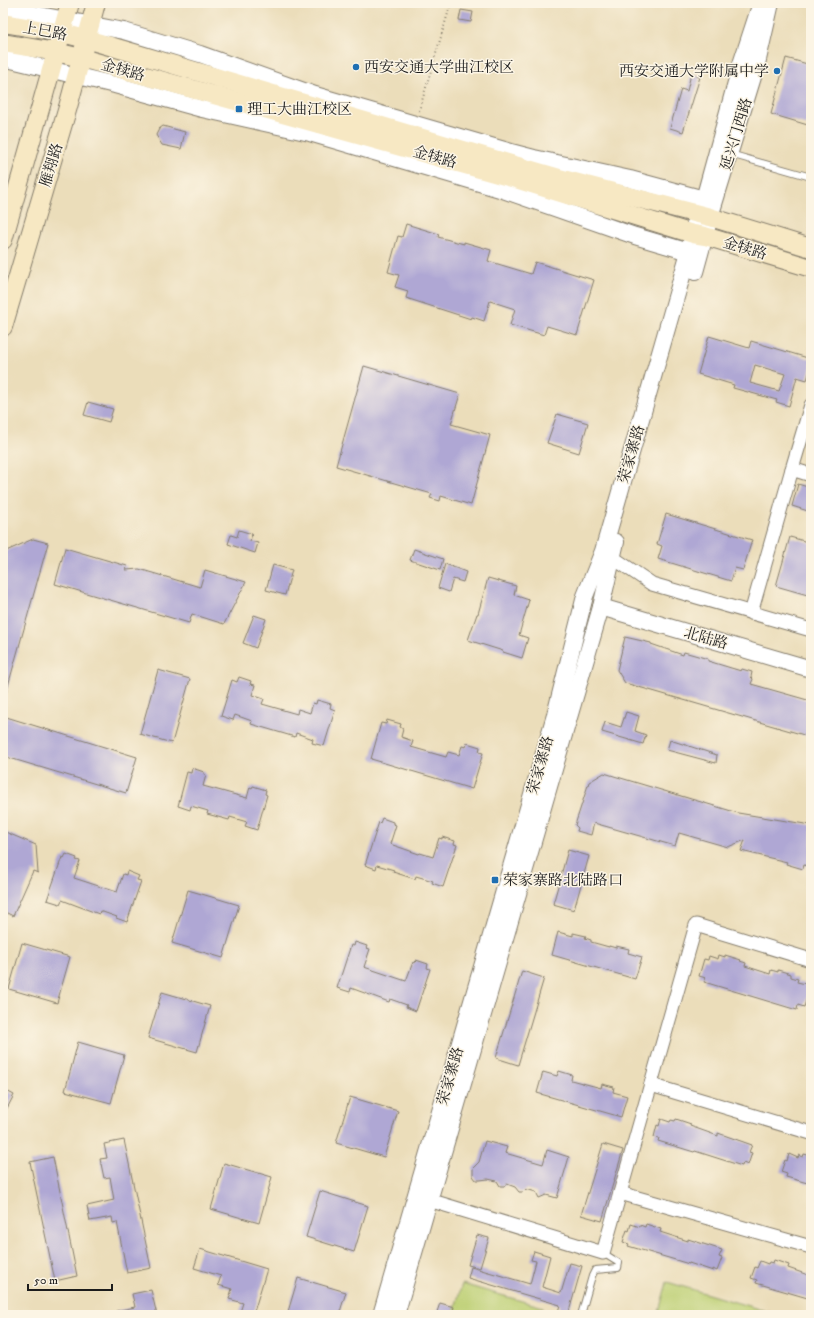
<svg xmlns="http://www.w3.org/2000/svg" width="814" height="1318" font-family="'IM FELL DW Pica','Noto Serif SC',serif">
  <style>
    .green { fill: #bccf72; stroke: #6c7647 }
    .building { fill: #afa7d4; fill-rule: evenodd }
    .lines { fill: none; stroke-linecap: round; stroke-linejoin: round }
    .service-casing { stroke: #847c6b; stroke-width: 8 }
    .minor-casing { stroke: #847c6b; stroke-width: 15 }
    .tertiary-casing { stroke: #847c6b; stroke-width: 18 }
    .secondary-casing { stroke: #847c6b; stroke-width: 20 }
    .path { stroke: #847c6b; stroke-width: 2; stroke-dasharray: 1 3; stroke-linecap: butt }
    .service { stroke: #fff; stroke-width: 6 }
    .minor { stroke: #fff; stroke-width: 13 }
    .tertiary { stroke: #fff; stroke-width: 16 }
    .secondary { stroke: #f7e8c3; stroke-width: 18 }
    .poi-dot { fill: #1f6fb2; stroke: #fcf5e5; stroke-width: 1.5 }
    .labels { text-anchor: middle; stroke-width: 3; stroke-linejoin: round; paint-order: stroke }
    .street-label { font-size: 15px; fill: #1c1c1c; stroke: #fcf5e5 }
    .poi-label { font-size: 15px; fill: #1c1c1c; stroke: #fcf5e5; text-anchor: start }
  </style>
  <rect width="100%" height="100%" fill="#fcf5e5"/>
  <filter id="ink" filterUnits="userSpaceOnUse"><feTurbulence type="fractalNoise" baseFrequency=".025" numOctaves="2"/><feDisplacementMap in="SourceGraphic" scale="8" xChannelSelector="R" yChannelSelector="G"/><feConvolveMatrix kernelMatrix="1 2 1 2 8 2 1 2 1" color-interpolation-filters="sRGB"/></filter>
  <filter id="wash" filterUnits="userSpaceOnUse"><feTurbulence type="fractalNoise" baseFrequency=".012" numOctaves="4" result="noise"/><feDisplacementMap in="SourceGraphic" scale="16" xChannelSelector="R" yChannelSelector="G"/><feGaussianBlur stdDeviation="0.9" result="paint"/><feColorMatrix in="noise" values="0 0 0 0 0 0 0 0 0 0 0 0 0 0 0 0 0 1.4 0 .05"/><feComposite in="paint" operator="in"/></filter>
  <g filter="url(#wash)">
    <rect width="100%" height="100%" fill="#ebddba"/>
    <g class="green">
      <path d="M667,1282L779,1315H658Z"/>
      <path d="M462,1284L543,1307L541,1315H453Z"/>
    </g>
    <g id="blocks">
      <g class="building">
        <path d="M461,10L473,12L471,22L459,20Z"/>
        <path d="M786,58L811,65V126L771,114Z"/>
        <path d="M691,74L700,77L683,132L670,128L681,89L687,91Z"/>
        <path d="M163,126L185,132L181,149L162,145L156,135L159,129Z"/>
        <path d="M406,224L439,234L438,237L464,244V242L491,250L488,261L531,274L535,262L594,280L577,335L547,326L544,335L510,325L515,309L490,301L484,321L472,317L471,319L406,298L408,291L395,287L399,275L388,272L398,236L402,237Z"/>
        <path d="M709,336L749,348L751,341L811,359V367L807,380L797,377L789,406L776,402L777,400L733,388L734,385L698,374ZM755,365L785,374L779,391L750,383Z"/>
        <path d="M364,366L460,394L451,424L490,435L471,505L441,496L440,501L430,498L432,494L336,466Z"/>
        <path d="M88,402L113,409L109,422L84,415Z"/>
        <path d="M557,414L588,423L579,453L547,443Z"/>
        <path d="M798,484L811,488V512L792,506Z"/>
        <path d="M666,514L752,540L743,570L735,568L731,581L658,559L662,546L657,544Z"/>
        <path d="M239,530L252,534L250,541L258,543L255,553L228,544L231,535L237,537Z"/>
        <path d="M790,537L811,543V596L776,586Z"/>
        <path d="M33,539L48,543L6,693H3V557L4,552Z"/>
        <path d="M65,548L127,566L126,570L139,569L200,587L205,570L246,582L224,624L192,614L189,623L55,584Z"/>
        <path d="M414,549L443,559L440,570L410,560Z"/>
        <path d="M445,564L466,572L463,582L453,579L449,592L438,588Z"/>
        <path d="M273,565L292,570L285,595L266,590Z"/>
        <path d="M488,578L516,586L514,595L529,600L519,635L528,638L522,658L503,652V651L468,640L477,614H478Z"/>
        <path d="M254,615L266,619L256,648L243,643Z"/>
        <path d="M625,637L651,643V644L683,655L684,652L698,656L708,659V661L741,671L742,669L752,672L751,677L753,679L751,684L811,701V737L625,683L617,670Z"/>
        <path d="M158,670L190,679L172,743L140,734Z"/>
        <path d="M239,677L251,681L250,684L255,685L252,695L264,699L262,704L297,714L298,709L310,713L313,703L316,704L317,700L331,704L330,708L335,710L324,746L312,743L313,739L296,733L295,737L251,724L252,721L235,715L233,720L221,716L232,680L237,682Z"/>
        <path d="M626,712L639,716L635,731L646,735L643,744L602,732L605,722L621,727Z"/>
        <path d="M3,716L137,757L126,793L3,756Z"/>
        <path d="M387,720L401,724L400,727L403,729L401,737L413,741L411,747L446,757L448,752L459,755L462,746L466,747L467,743L480,747L479,752L483,753L472,789L371,759L381,723L386,724Z"/>
        <path d="M670,740L717,755L716,763L667,750Z"/>
        <path d="M192,768L204,772V774L206,775L203,786L247,798L250,787L252,788L253,786L266,790L265,794L267,795L257,830L245,826L247,822L230,817L229,820L207,814L208,811L191,806L190,810L178,806L187,772L191,773Z"/>
        <path d="M604,773L738,813L811,825V867L804,865L803,869L786,864L787,862L741,851L745,840L728,847L679,833L675,846L594,823L591,835L577,831L578,828L575,825L589,782Z"/>
        <path d="M382,818L393,822V824L396,825L390,844L419,854L420,853L433,857L439,838L442,839V837L455,841L454,844L457,845L443,887L432,883L433,881L416,876L415,879L393,872L394,870L377,865L376,869L365,865L379,822L380,823Z"/>
        <path d="M3,831L36,845L38,873L33,871L13,916L3,911V860L8,850L3,848Z"/>
        <path d="M568,850L589,856L574,910L553,904Z"/>
        <path d="M66,854L77,858L76,860L80,861L74,878L117,892L123,874L126,875L127,871L139,876L137,880L141,881L127,922L116,918L117,917L100,911L99,914L62,900L60,904L47,900L62,857L64,858Z"/>
        <path d="M188,890L239,905L223,958L172,943Z"/>
        <path d="M558,932L573,936V933L586,936L585,938L591,940V942L609,947V946L616,948V946L629,949L628,953L642,957L635,979L552,955Z"/>
        <path d="M355,942L367,946L366,948L370,949L364,967L406,981L413,962L415,963L416,960L428,964L427,968L430,969L416,1011L406,1007L407,1005L390,999L389,1002L351,988L350,992L337,988L351,945L354,946Z"/>
        <path d="M22,943L70,957L57,1003L9,989Z"/>
        <path d="M719,955L725,957V955L741,960L740,961L746,963L745,966L770,974L771,970L778,972V970L791,974V977L798,979L797,982L806,984L805,987L810,988L804,1007L798,1005L797,1010L704,982L706,978L699,976L704,959L708,960L709,956L718,959Z"/>
        <path d="M522,971L544,978L518,1065L496,1058Z"/>
        <path d="M162,992L210,1006L197,1052L148,1038Z"/>
        <path d="M78,1042L124,1055L111,1103L65,1091Z"/>
        <path d="M559,1071L572,1075L571,1080L601,1088L602,1084L614,1087L613,1092L627,1096L621,1117L537,1093L543,1072L557,1076Z"/>
        <path d="M3,1089L14,1095L3,1116Z"/>
        <path d="M350,1097L398,1111L384,1157L336,1143Z"/>
        <path d="M661,1119L670,1122L671,1120L675,1121L676,1119L691,1124L690,1126L718,1136V1133L752,1145L749,1152L752,1153L748,1165L743,1163L742,1166L695,1151L694,1152L658,1141L659,1138L654,1137L657,1125L659,1126Z"/>
        <path d="M124,1140L151,1268L127,1273L117,1222L113,1223L112,1217L90,1221L87,1206L114,1200L110,1177L104,1178L100,1159L107,1158L104,1144Z"/>
        <path d="M485,1141L507,1147L505,1153L543,1164L547,1150L569,1157L557,1198L546,1195L539,1198L536,1192L526,1189L523,1192H519L515,1187L507,1184L504,1186H500L497,1181L488,1179L480,1180H476L473,1176V1168L479,1162Z"/>
        <path d="M603,1144L623,1150L602,1221L581,1215Z"/>
        <path d="M789,1154L798,1158L799,1155L803,1157L804,1154L811,1156V1184L786,1177L787,1174L781,1172L785,1160L787,1161Z"/>
        <path d="M53,1157L77,1276L55,1281L30,1162Z"/>
        <path d="M224,1163L272,1177L259,1223L211,1209Z"/>
        <path d="M320,1191L368,1206L354,1252L306,1237Z"/>
        <path d="M631,1224L640,1227V1225L645,1227L646,1224L661,1229L660,1232L688,1241V1239L722,1250L719,1257L722,1258L717,1271L713,1269V1271L689,1263V1264L628,1246L629,1244L623,1242L627,1230L629,1231Z"/>
        <path d="M477,1235L489,1238L480,1268L468,1265Z"/>
        <path d="M200,1249L267,1269L253,1315L240,1312L243,1303L229,1299L232,1289L218,1285L221,1276L194,1268Z"/>
        <path d="M534,1251L550,1256L542,1287L561,1293L570,1263L582,1266L568,1315H557L560,1305L468,1278L471,1267L530,1284L536,1261L531,1260Z"/>
        <path d="M774,1260L789,1265L788,1268L811,1276V1299L756,1283L757,1280L751,1278L755,1267L757,1268L760,1261L768,1264L769,1262L773,1263Z"/>
        <path d="M298,1278L346,1292L339,1315H287Z"/>
        <path d="M151,1290L157,1315H116V1311L135,1307L132,1294Z"/>
        <path d="M440,1303L454,1307L452,1315H436Z"/>
      </g>
    </g>
  </g>
  <g filter="url(#ink)">
    <use href="#blocks" fill-opacity="0" stroke="#847c6b" stroke-width="1"/>
    <g class="lines">
      <g class="service-casing">
        <g id="service">
          <path d="M730,154L811,177"/>
          <path d="M581,1315L592,1276L595,1270L618,1268L619,1263L603,1253"/>
        </g>
      </g>
      <g class="minor-casing">
        <g id="minor">
          <path d="M792,469L811,405"/>
          <path d="M612,557L652,584L811,630"/>
          <path d="M751,613L792,469L811,475"/>
          <path d="M651,1085L811,1133"/>
          <path d="M620,1193L811,1247"/>
          <path d="M429,1200L603,1253L696,925L811,960"/>
        </g>
      </g>
      <g class="tertiary-casing">
        <g id="tertiary">
          <path d="M3,8L124,31L200,54L315,95L511,152L534,158L630,179L704,199"/>
          <path d="M3,58L115,85L202,109L310,133L500,189L635,236L689,252"/>
          <path d="M695,272L710,217L757,64L771,3"/>
          <path d="M601,607L811,669"/>
          <path d="M381,1315L555,715L585,596L603,551L689,252L697,214L704,199L741,64L761,3"/>
          <path d="M396,1315L601,607L616,542"/>
        </g>
      </g>
      <g class="secondary-casing">
        <g id="secondary">
          <path d="M3,23L62,33L86,39L559,178L710,217L811,248"/>
          <path d="M3,43L56,52L81,58L512,178L693,234L705,236L811,268"/>
          <path d="M3,240L70,3"/>
          <path d="M3,327L68,107L96,3"/>
        </g>
      </g>
      <path class="path" d="M419,111L451,3"/>
      <use href="#service" class="service"/>
      <use href="#minor" class="minor"/>
      <use href="#tertiary" class="tertiary"/>
      <use href="#secondary" class="secondary"/>
    </g>
  </g>
  <g class="poi-dot">
    <circle cx="356" cy="67" r="4"/>
    <circle cx="777" cy="71" r="4"/>
    <rect x="235" y="105" width="8" height="8" rx="2"/>
    <rect x="491" y="876" width="8" height="8" rx="2"/>
  </g>
  <g class="labels">
    <g class="street-label">
      <text transform="translate(45 31) rotate(10)" y="5">上巳路</text>
      <text transform="translate(123 70) rotate(16)" y="5">金犊路</text>
      <text transform="translate(736 134) rotate(-73)" y="5">延兴门西路</text>
      <text transform="translate(435 157) rotate(16)" y="5">金犊路</text>
      <text transform="translate(51 165) rotate(-73)" y="5">雁翔路</text>
      <text transform="translate(745 248) rotate(17)" y="5">金犊路</text>
      <text transform="translate(631 454) rotate(-74)" y="5">荣家寨路</text>
      <text transform="translate(706 638) rotate(16)" y="5">北陆路</text>
      <text transform="translate(540 765) rotate(-74)" y="5">荣家寨路</text>
      <text transform="translate(450 1076) rotate(-74)" y="5">荣家寨路</text>
    </g>
    <g class="poi-label">
      <text x="364" y="72">西安交通大学曲江校区</text>
      <text x="769" y="76" text-anchor="end">西安交通大学附属中学</text>
      <text x="247" y="114">理工大曲江校区</text>
      <text x="503" y="885">荣家寨路北陆路口</text>
    </g>
  </g>
  <rect width="814" height="1318" fill="none" stroke="#fcf5e5" stroke-width="16"/>
  <path d="M28 1284v6h84v-6" fill="none" stroke="#1c1c1c" stroke-width="2"/>
  <text x="34" y="1284" font-size="12" fill="#1c1c1c" stroke="#fcf5e5" stroke-width="3" paint-order="stroke">50 m</text>
</svg>
